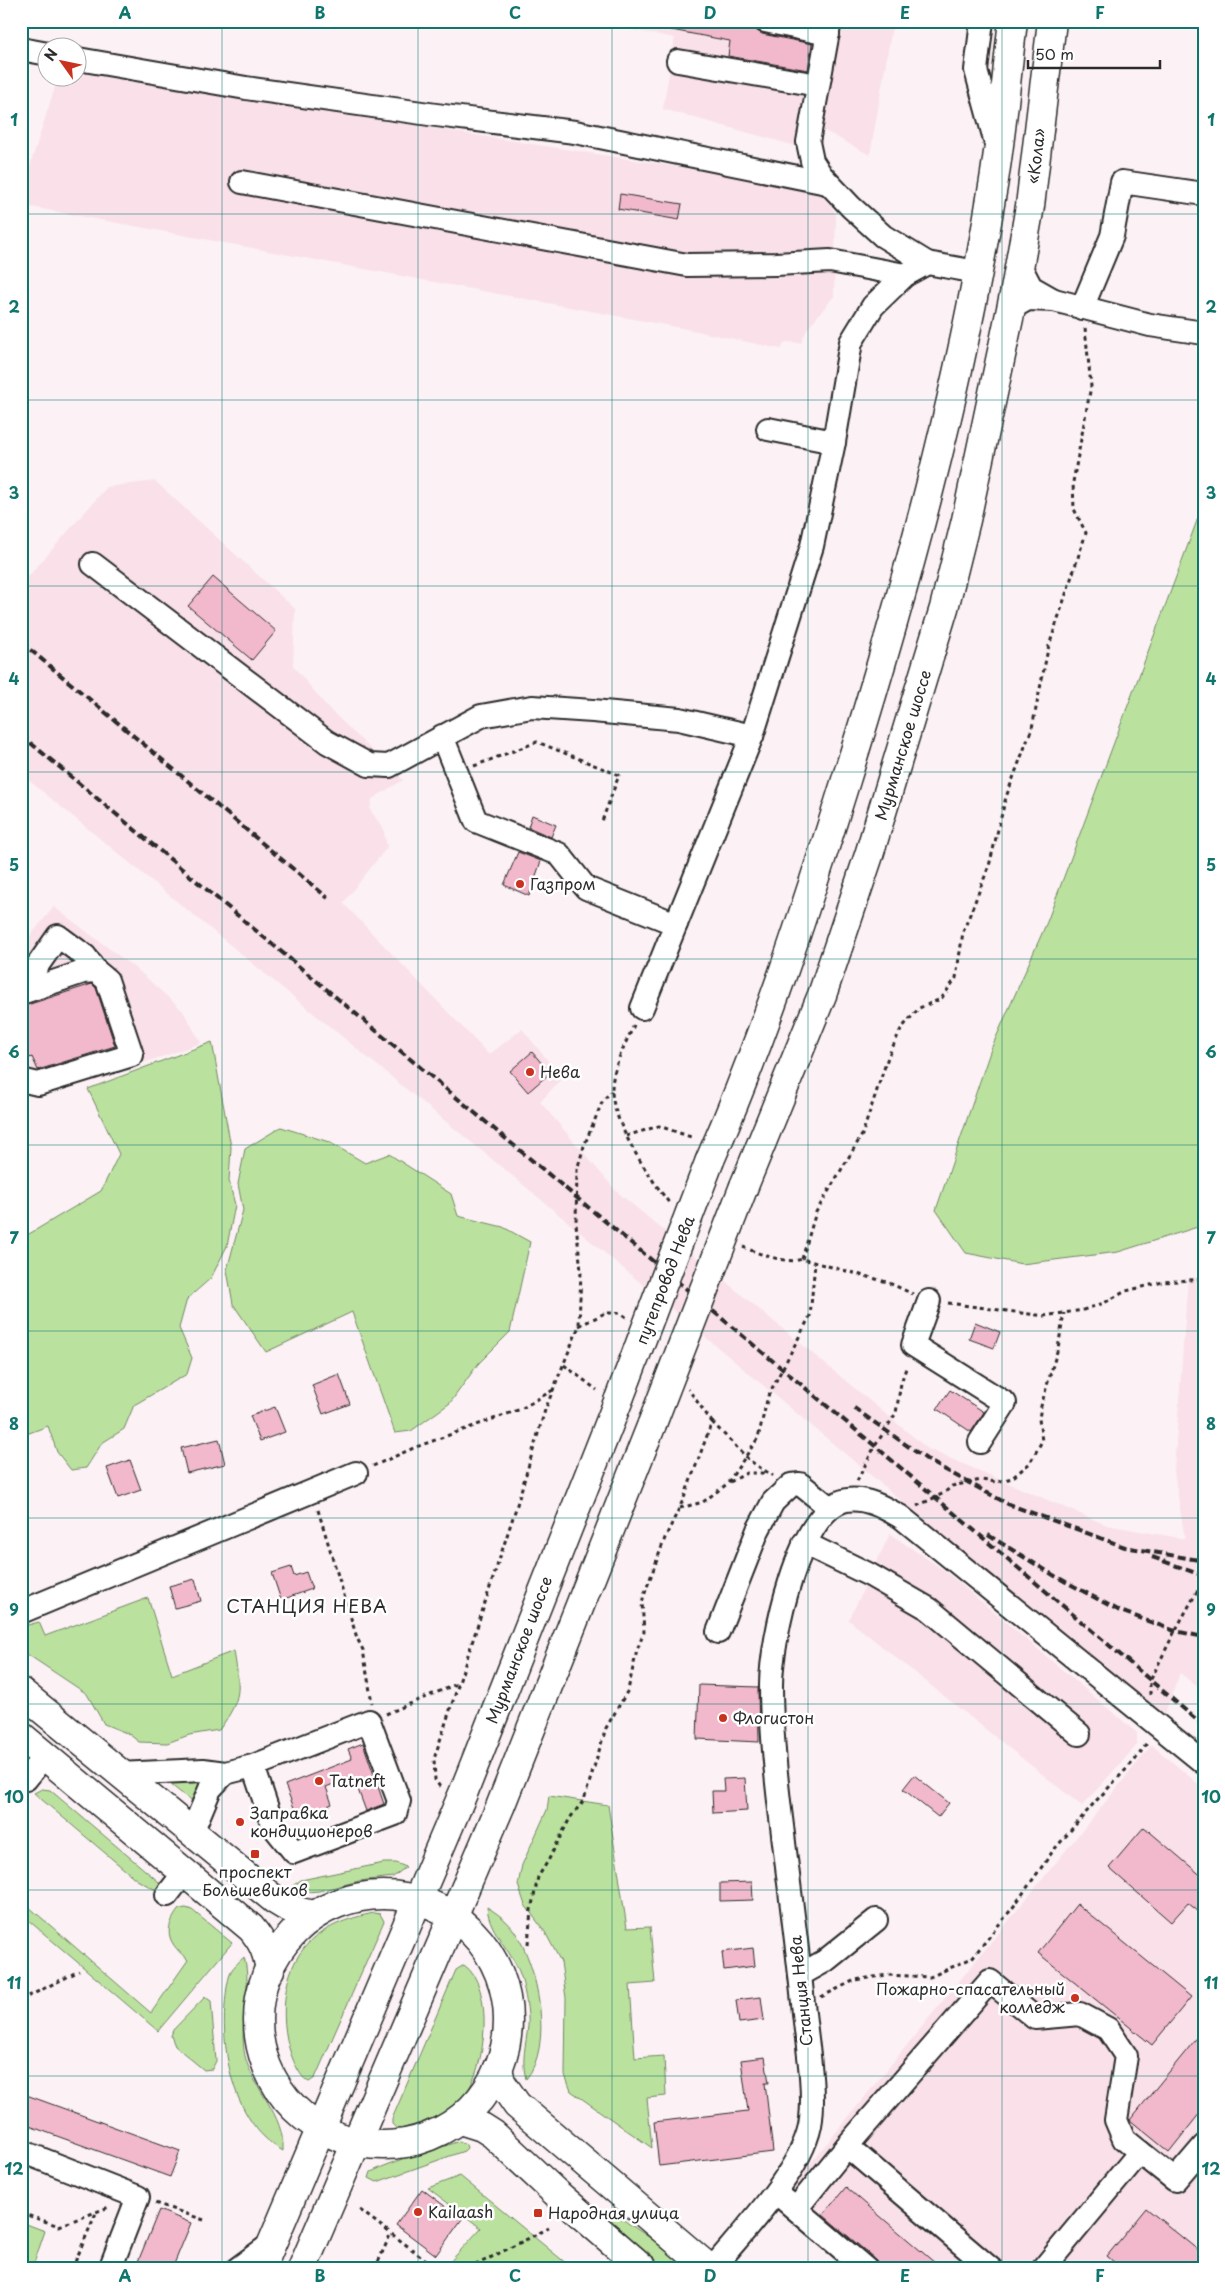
<svg xmlns="http://www.w3.org/2000/svg" width="1225" height="2290" font-family="'Playpen Sans',sans-serif">
  <style>
    .built { fill: #f9e0e9 }
    .green { fill: #bae29e; stroke: #728664 }
    .building { fill: #f2b9cd; stroke: #2b2b2b }
    .lines { fill: none; stroke-linecap: round; stroke-linejoin: round }
    .minor-casing { stroke: #2b2b2b; stroke-width: 26 }
    .major-casing { stroke: #2b2b2b; stroke-width: 31 }
    .path { stroke: #2b2b2b; stroke-width: 3; stroke-dasharray: 4 4; stroke-linecap: butt }
    .minor { stroke: #fff; stroke-width: 22 }
    .major { stroke: #fff; stroke-width: 28 }
    .rail { stroke: #2b2b2b; stroke-width: 4; stroke-dasharray: 8 4; stroke-linecap: butt }
    .major-bridge-casing { stroke: #2b2b2b; stroke-width: 31; stroke-linecap: butt }
    .major-bridge { stroke: #fff; stroke-width: 28 }
    .grid { fill: none; stroke: #0f766e; stroke-width: 1; stroke-opacity: 0.55 }
    .poi-dot { fill: #c8321e; stroke: #fff; stroke-width: 2 }
    .labels { text-anchor: middle; stroke-width: 5; stroke-linejoin: round; paint-order: stroke }
    .street-label { font-size: 16px; fill: #2b2b2b; stroke: #fff }
    .poi-label { font-size: 16px; fill: #2b2b2b; stroke: #fff; text-anchor: start }
    .neighbourhood-label { font-size: 18px; letter-spacing: 1px; fill: #2b2b2b; stroke: #fff }
    .neatline { fill: none; stroke: #0f766e; stroke-width: 2 }
    .grid-label { font-size: 16px; text-anchor: middle; font-weight: bold; fill: #0f766e }
  </style>
  <rect width="100%" height="100%" fill="#fcf1f5"/>
  <filter id="ink" filterUnits="userSpaceOnUse"><feTurbulence type="fractalNoise" baseFrequency=".02" numOctaves="2"/><feDisplacementMap in="SourceGraphic" scale="10" xChannelSelector="R" yChannelSelector="G"/><feConvolveMatrix kernelMatrix="1 2 1 2 8 2 1 2 1" color-interpolation-filters="sRGB"/></filter>
  <g filter="url(#ink)">
    <g class="built">
      <path d="M586,21H893L870,155L801,118L796,146L663,109L675,38Z"/>
      <path d="M78,73L717,173L819,191L836,214L834,296L807,329L801,343L785,342L781,349L687,329L21,205V194L58,78H78Z"/>
      <path d="M155,481L295,609L293,666L329,709L403,780L372,799L370,810L383,828L387,847L343,903L489,1055L522,1029L562,1078L540,1102L616,1191L928,1449L1106,1525L1185,1539L1174,1471L1188,1279L1204,1276V1692L1180,1673L1165,1713L1086,1655L526,1187L21,774V585L107,487Z"/>
      <path d="M54,907L140,972L183,1011L201,1043L152,1060L21,1097V947Z"/>
      <path d="M890,1534L945,1571L1137,1733V1745L1082,1806L849,1620Z"/>
      <path d="M1152,1745L1204,1789V2269H849L775,2207Z"/>
    </g>
    <g class="green">
      <path d="M1204,502V1225L1118,1252L1022,1264L966,1253L936,1210L991,1049L1047,922Z"/>
      <path d="M212,1042L231,1147L229,1181L235,1205L227,1246L211,1278L187,1299L179,1328L192,1358L187,1374L134,1405L124,1429L102,1443L86,1468L71,1470L57,1452L48,1426L21,1436V1236L29,1234L101,1191L119,1154L88,1089Z"/>
      <path d="M281,1127L329,1142L365,1163L389,1154L451,1194L458,1216L503,1227L530,1242L510,1332L478,1364L450,1403L411,1431L395,1433L352,1312L266,1352L233,1304L227,1270L243,1210L238,1184L245,1149Z"/>
      <path d="M148,1598L172,1675L234,1651C240,1690 243,1697 219,1730L189,1735L167,1743L139,1742L129,1734L104,1724L87,1694L21,1650L24,1626L39,1622L45,1636Z"/>
      <path d="M201,1779L202,1783L194,1798L190,1800L170,1784Z"/>
      <path d="M42,1789L50,1790L159,1882L161,1887L158,1891L137,1880L34,1793Z"/>
      <path d="M549,1796L608,1805L627,1928L650,1927L655,1983L630,1985L635,2058L664,2056L666,2096L647,2098L652,2148L571,2091L565,2075L566,1998L561,1962L545,1932L525,1905L518,1885L522,1865L547,1810Z"/>
      <path d="M384,1863H396L406,1867L393,1877L359,1881L319,1891L307,1892L291,1887L301,1880Z"/>
      <path d="M21,1900L151,2013L188,1960C170,1944 161,1932 179,1909L186,1908L192,1910L232,1943L158,2031L21,1914Z"/>
      <path d="M487,1907C498,1914 508,1921 515,1932C538,1966 554,2046 526,2079C521,2060 526,2045 528,2026C529,2012 525,1993 522,1980C515,1953 489,1934 487,1907Z"/>
      <path d="M374,1913L380,1914L384,1921L315,2078L309,2082C303,2079 300,2073 297,2068C279,2035 279,1978 304,1948C322,1927 348,1918 374,1913Z"/>
      <path d="M244,1957C253,1989 238,2023 245,2056C253,2090 285,2114 283,2151C235,2125 221,2055 225,2005C226,1994 227,1982 231,1971C234,1966 240,1961 244,1957Z"/>
      <path d="M464,1965C495,1986 486,2069 465,2094C449,2114 425,2122 402,2129L396,2128L392,2124V2119L456,1970Z"/>
      <path d="M205,1997L211,2001L216,2061L212,2069L204,2070L175,2046L171,2036L173,2030Z"/>
      <path d="M459,2141L466,2144L467,2148L464,2151L377,2182L369,2178L371,2172C399,2158 430,2152 459,2141Z"/>
      <path d="M460,2176L573,2269H453L448,2264L481,2228L428,2188Z"/>
      <path d="M613,2213L674,2254L692,2269H660L607,2219Z"/>
      <path d="M21,2222L45,2231L32,2269H21Z"/>
    </g>
    <g class="building">
      <path d="M662,21H715L755,29L762,34L812,44L808,70L728,56L730,41L661,28Z"/>
      <path d="M620,194L682,204L679,220L618,209Z"/>
      <path d="M213,577L276,631L252,660L188,606Z"/>
      <path d="M532,815L556,825L551,837L528,827Z"/>
      <path d="M518,852L541,861L529,896L504,885Z"/>
      <path d="M92,984L96,988L115,1046L38,1070L32,1057L21,1061V1007Z"/>
      <path d="M532,1052L550,1073L528,1092L510,1071Z"/>
      <path d="M975,1322L1000,1332L994,1348L969,1339Z"/>
      <path d="M339,1374L350,1404L323,1414L312,1385Z"/>
      <path d="M950,1390L984,1412L971,1432L937,1409Z"/>
      <path d="M275,1407L285,1432L260,1441L250,1416Z"/>
      <path d="M219,1439L225,1464L187,1473L181,1448Z"/>
      <path d="M130,1460L141,1490L118,1498L107,1468Z"/>
      <path d="M291,1567L294,1576L306,1572L312,1589L281,1600L272,1573Z"/>
      <path d="M195,1579L201,1601L175,1608L169,1586Z"/>
      <path d="M699,1685L758,1687L759,1742L697,1739Z"/>
      <path d="M363,1743L384,1804L366,1811L353,1776L326,1787L332,1804L298,1818L285,1785L352,1759L348,1749Z"/>
      <path d="M914,1775L949,1803L938,1817L903,1789Z"/>
      <path d="M745,1778L747,1811L713,1813L712,1791H724L723,1779Z"/>
      <path d="M1144,1827L1204,1878V1916L1188,1903L1171,1922L1109,1868Z"/>
      <path d="M752,1882L753,1900L720,1901V1883Z"/>
      <path d="M1077,1904L1191,1997L1152,2045L1038,1953Z"/>
      <path d="M753,1948L755,1966L724,1970L722,1952Z"/>
      <path d="M761,1997L764,2020L739,2023L736,2000Z"/>
      <path d="M1204,2029V2108L1169,2152L1130,2120Z"/>
      <path d="M765,2057L769,2083H765L773,2152L659,2166L654,2122L748,2111L741,2060Z"/>
      <path d="M21,2093L180,2151L170,2177L21,2123Z"/>
      <path d="M846,2187L942,2269H879L875,2259L823,2215Z"/>
      <path d="M422,2189L462,2219L436,2255L396,2225Z"/>
      <path d="M1146,2208L1204,2255V2269H1122L1107,2256Z"/>
      <path d="M159,2210L191,2223L172,2269H135Z"/>
    </g>
    <g class="lines">
      <g class="minor-casing">
        <g id="minor">
          <path d="M765,21L828,34"/>
          <path d="M830,21L808,142L812,161L821,175L851,207L883,236L927,263"/>
          <path d="M982,21L976,70L997,147"/>
          <path d="M21,49L48,54"/>
          <path d="M78,59L246,88L436,115L575,132L827,183"/>
          <path d="M678,61L818,85"/>
          <path d="M242,182L687,265L776,264L830,261L905,275"/>
          <path d="M1054,300L1150,325L1204,333"/>
          <path d="M1082,308L1112,236L1122,182L1204,194"/>
          <path d="M1010,309L1028,299L1054,300L1031,287L1019,264"/>
          <path d="M768,429L834,442"/>
          <path d="M93,564L327,742L369,765L389,766L481,716L532,707L593,711L679,719L752,736"/>
          <path d="M442,736L476,821L559,854L586,888L676,924"/>
          <path d="M21,989L58,936L85,956L96,971L107,980L132,1055L38,1084L21,1080"/>
          <path d="M21,993L83,972L96,971"/>
          <path d="M642,1008L752,736L812,546L834,442L851,342L873,306L905,275L927,263L977,272"/>
          <path d="M929,1301L913,1345L1005,1403L980,1442"/>
          <path d="M804,1543L870,1575L929,1609L1079,1734"/>
          <path d="M21,1612L356,1473"/>
          <path d="M718,1632L758,1530L773,1502L791,1485L800,1484L829,1507"/>
          <path d="M119,1774L203,1770L225,1773L253,1766L369,1721L399,1801L395,1814L294,1852L273,1826L253,1766"/>
          <path d="M26,1779L45,1755"/>
          <path d="M192,1832L210,1789L225,1773"/>
          <path d="M167,1895L184,1873"/>
          <path d="M800,1975L825,1961L876,1920"/>
          <path d="M847,2146L990,1981L1035,2018L1080,2014L1108,2029L1126,2056L1116,2120L1124,2139L1140,2152"/>
          <path d="M21,2151L138,2197L110,2269"/>
          <path d="M785,2200L866,2269"/>
          <path d="M796,2209L847,2146L991,2269"/>
          <path d="M237,2269L272,2243"/>
          <path d="M712,2269C743,2231 806,2167 811,2119C815,2085 806,2038 803,2003C797,1944 789,1885 782,1826C776,1779 771,1732 771,1685C771,1643 798,1508 847,1500C866,1497 885,1508 901,1517L1204,1763"/>
          <path d="M1043,2269L1140,2152L1175,2180L1204,2146"/>
        </g>
      </g>
      <g class="major-casing">
        <g id="major">
          <path d="M710,1160C764,1037 806,908 846,780C906,587 960,392 992,192C1002,136 1006,78 1013,21"/>
          <path d="M744,1186L822,995L869,855L944,608L966,520L1015,290L1030,206L1052,21"/>
          <path d="M21,1692L275,1900C288,1909 299,1913 315,1915"/>
          <path d="M21,1736L251,1928C263,1942 267,1952 270,1970"/>
          <circle cx="383" cy="2020" r="125"/>
          <path d="M498,2068L501,2082L517,2105L710,2269"/>
          <path d="M460,2120L482,2127L493,2134L555,2192L644,2269"/>
          <path d="M261,2269L464,1791L619,1399"/>
          <path d="M302,2269L500,1807L652,1424"/>
        </g>
      </g>
      <g class="path">
        <path d="M474,766L537,742L619,775L602,821"/>
        <path d="M634,1025C625,1045 612,1067 612,1090C612,1123 650,1178 670,1204"/>
        <path d="M626,1136L659,1126L694,1138"/>
        <path d="M743,1247C757,1253 788,1265 802,1259L887,1282L913,1294"/>
        <path d="M802,1259L816,1212L862,1135L888,1057L901,1029L919,1008L941,999L956,978L963,932L989,866L1006,797L1032,728L1048,649L1086,533L1074,509L1073,482L1091,386L1085,328"/>
        <path d="M948,1303L1044,1316L1083,1310L1104,1303L1126,1291L1163,1282L1204,1279"/>
        <path d="M579,1326L605,1313H621L627,1318"/>
        <path d="M564,1365L597,1390"/>
        <path d="M712,1422L750,1461L773,1476"/>
        <path d="M373,1466L416,1447L521,1409L553,1390"/>
        <path d="M857,1481L875,1446L896,1413L901,1383L907,1365"/>
        <path d="M730,1482L747,1473H766"/>
        <path d="M917,1506L944,1493L952,1486L981,1480L997,1482L1012,1478L1030,1463L1042,1441L1039,1419L1041,1406L1058,1348L1064,1313"/>
        <path d="M680,1508L703,1502L727,1484L758,1438L768,1396L810,1316L815,1263"/>
        <path d="M318,1510L357,1638L363,1650L372,1703"/>
        <path d="M1150,1695V1681L1175,1631L1204,1579"/>
        <path d="M386,1714L459,1683"/>
        <path d="M440,1787L435,1780L434,1759L516,1508L545,1410L579,1326L581,1271L576,1224L577,1170L584,1146L603,1100L612,1091"/>
        <path d="M528,1944L531,1910L538,1877L548,1861L570,1818L584,1800L606,1728L628,1690L637,1650L644,1632L642,1602L647,1587L665,1538L684,1498L712,1422L688,1389"/>
        <path d="M821,1997L855,1980L887,1975L930,1977L972,1958L1014,1906L1053,1851L1095,1802L1135,1760L1148,1742"/>
        <path d="M21,2000L79,1971"/>
        <path d="M155,2203L204,2220"/>
        <path d="M360,2210L438,2269"/>
        <path d="M21,2213L59,2226L109,2207"/>
        <path d="M72,2269L96,2213"/>
        <path d="M375,2269L391,2233"/>
        <path d="M468,2269L549,2228"/>
      </g>
      <use href="#minor" class="minor"/>
      <use href="#major" class="major"/>
      <g class="rail">
        <path d="M21,642L328,898"/>
        <path d="M21,735L875,1446L1204,1726"/>
        <path d="M854,1408L929,1461L1008,1504L1125,1547L1204,1561"/>
        <path d="M988,1535L1055,1576L1118,1610L1175,1631L1204,1637"/>
        <path d="M1152,1557L1204,1576"/>
      </g>
      <g class="major-bridge-casing">
        <g id="major-bridge">
          <path d="M619,1399L710,1160"/>
          <path d="M652,1424L744,1186"/>
        </g>
      </g>
      <use href="#major-bridge" class="major-bridge"/>
    </g>
  </g>
  <path class="grid" d="M222,21V2269M418,21V2269M612,21V2269M808,21V2269M1002,21V2269M21,214H1204M21,400H1204M21,586H1204M21,772H1204M21,959H1204M21,1145H1204M21,1331H1204M21,1518H1204M21,1704H1204M21,1890H1204M21,2076H1204"/>
  <g class="poi-dot">
    <circle cx="520" cy="884" r="5"/>
    <circle cx="530" cy="1072" r="5"/>
    <circle cx="723" cy="1718" r="5"/>
    <circle cx="319" cy="1781" r="5"/>
    <circle cx="240" cy="1822" r="5"/>
    <rect x="250" y="1849" width="10" height="10" rx="2.5"/>
    <circle cx="1075" cy="1998" r="5"/>
    <circle cx="418" cy="2212" r="5"/>
    <rect x="533" y="2208" width="10" height="10" rx="2.5"/>
  </g>
  <g class="labels">
    <g class="street-label">
      <text transform="translate(1036 156) rotate(-83)" y="6">«Кола»</text>
      <text transform="translate(903 745) rotate(-73)" y="6">Мурманское шоссе</text>
      <text transform="translate(665 1280) rotate(-69)" y="6">путепровод Нева</text>
      <text transform="translate(519 1650) rotate(-69)" y="6">Мурманское шоссе</text>
      <text transform="translate(801 1991) rotate(-96)" y="6">Станция Нева</text>
    </g>
    <g class="poi-label">
      <text x="530" y="890">Газпром</text>
      <text x="540" y="1078">Нева</text>
      <text x="733" y="1724">Флогистон</text>
      <text x="329" y="1787">Tatneft</text>
      <text x="250" y="1819">Заправка<tspan x="250" dy="18">кондиционеров</tspan></text>
      <text x="255" y="1878" text-anchor="middle">проспект<tspan x="255" dy="18">Большевиков</tspan></text>
      <text x="1065" y="1995" text-anchor="end">Пожарно-спасательный<tspan x="1065" dy="18">колледж</tspan></text>
      <text x="428" y="2218">Kailaash</text>
      <text x="548" y="2219">Народная улица</text>
    </g>
    <g class="neighbourhood-label">
      <text x="307" y="1613">СТАНЦИЯ НЕВА</text>
    </g>
  </g>
  <rect width="1225" height="2290" fill="none" stroke="#fff" stroke-width="55"/>
  <g transform="translate(62 62) rotate(303)"><circle r="24" fill="#ffffff" stroke="#aaaaaa"/>
  <path d="M0-4L9 19L0 12L-9 19Z" fill="#c8321e"/>
  <text y="-8" font-size="14" font-weight="bold" text-anchor="middle" fill="#2b2b2b">N</text>
  </g>
  <path d="M1028 60v8h132v-8" fill="none" stroke="#2b2b2b" stroke-width="2.5"/>
  <text x="1035" y="60" font-size="15" fill="#2b2b2b" stroke="#ffffff" stroke-width="4" paint-order="stroke">50 m</text>
  <rect x="28" y="28" width="1170" height="2234" class="neatline"/>
  <g class="grid-label">
    <text x="125" y="19">A</text>
    <text x="320" y="19">B</text>
    <text x="515" y="19">C</text>
    <text x="710" y="19">D</text>
    <text x="905" y="19">E</text>
    <text x="1100" y="19">F</text>
    <text x="14" y="126">1</text>
    <text x="1211" y="126">1</text>
    <text x="14" y="313">2</text>
    <text x="1211" y="313">2</text>
    <text x="14" y="499">3</text>
    <text x="1211" y="499">3</text>
    <text x="14" y="685">4</text>
    <text x="1211" y="685">4</text>
    <text x="14" y="871">5</text>
    <text x="1211" y="871">5</text>
    <text x="14" y="1058">6</text>
    <text x="1211" y="1058">6</text>
    <text x="14" y="1244">7</text>
    <text x="1211" y="1244">7</text>
    <text x="14" y="1430">8</text>
    <text x="1211" y="1430">8</text>
    <text x="14" y="1616">9</text>
    <text x="1211" y="1616">9</text>
    <text x="14" y="1803">10</text>
    <text x="1211" y="1803">10</text>
    <text x="14" y="1989">11</text>
    <text x="1211" y="1989">11</text>
    <text x="14" y="2175">12</text>
    <text x="1211" y="2175">12</text>
    <text x="125" y="2282">A</text>
    <text x="320" y="2282">B</text>
    <text x="515" y="2282">C</text>
    <text x="710" y="2282">D</text>
    <text x="905" y="2282">E</text>
    <text x="1100" y="2282">F</text>
  </g>
</svg>
